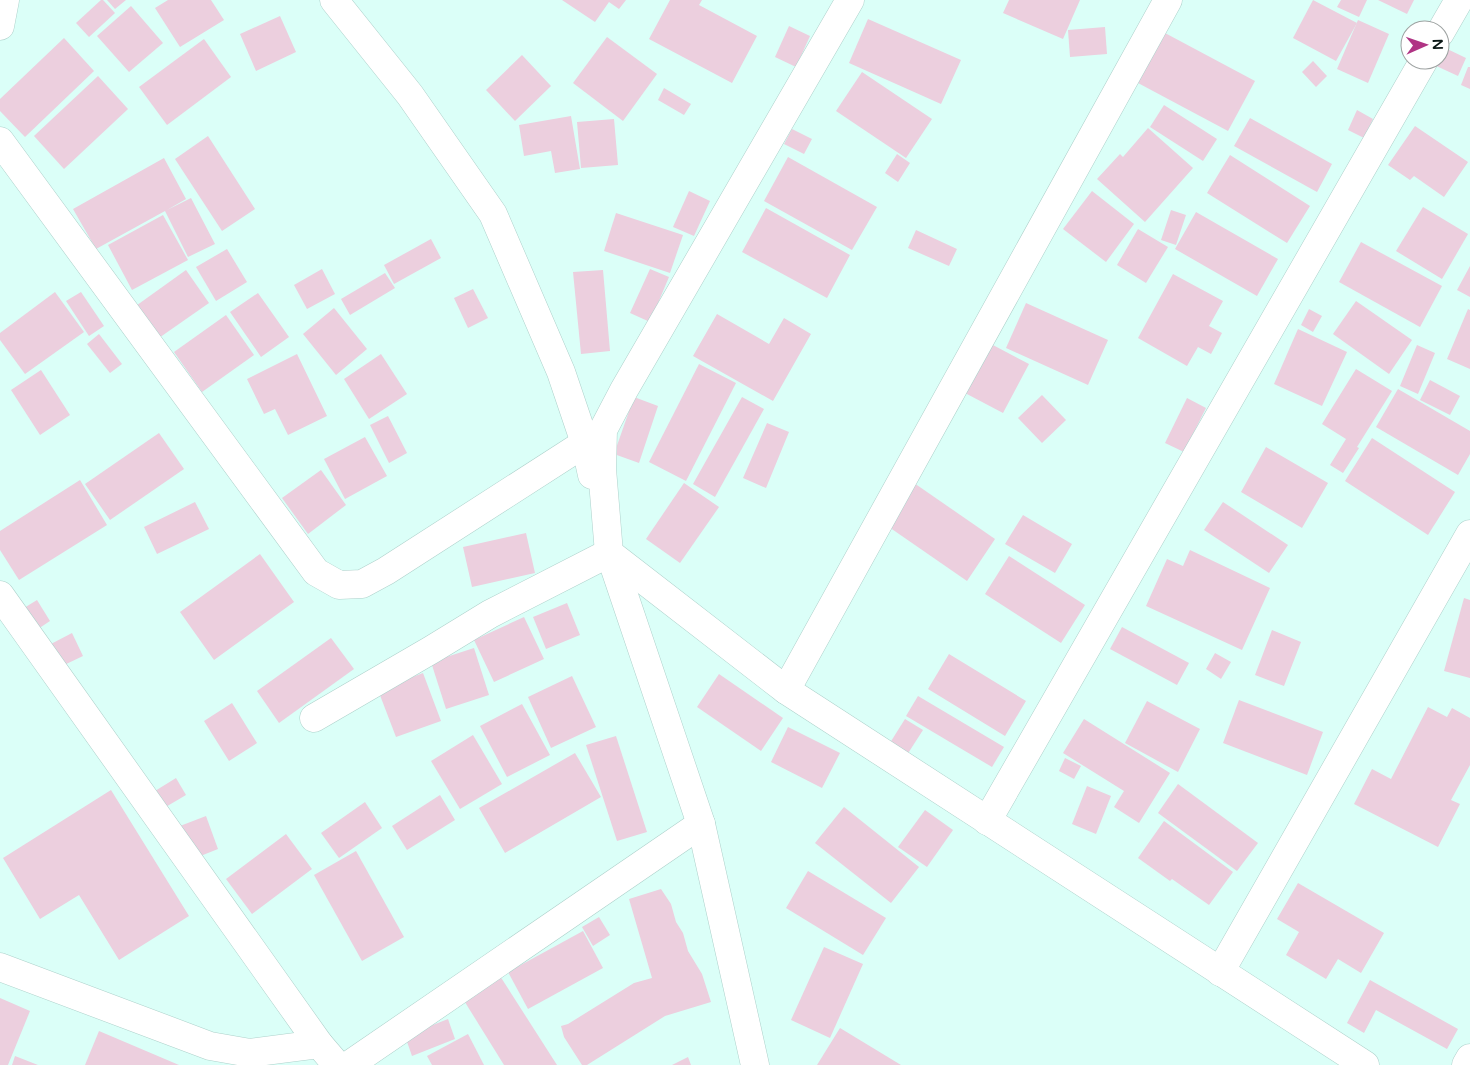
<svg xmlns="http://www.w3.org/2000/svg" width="1470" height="1065" font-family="'Varela Round',sans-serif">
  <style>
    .building { fill: #eccfde }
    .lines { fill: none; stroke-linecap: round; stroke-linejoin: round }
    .minor-casing { stroke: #aed1cb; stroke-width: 29 }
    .minor { stroke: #fff; stroke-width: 28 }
  </style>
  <rect width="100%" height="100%" fill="#dbfff8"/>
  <g class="building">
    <path d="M101,0H103L115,13L89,37L76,23Z"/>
    <path d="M107,0H126L115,9Z"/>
    <path d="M168,0H211L224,20L180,47L155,8Z"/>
    <path d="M562,0H626L619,9L609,2L595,22Z"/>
    <path d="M670,0H702L699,5L757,36L732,83L649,39Z"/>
    <path d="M1009,0H1080L1063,39L1003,13Z"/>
    <path d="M1313,0L1357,23L1336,61L1293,38Z"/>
    <path d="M1341,0H1367L1359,17L1337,7Z"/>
    <path d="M1378,0H1414L1407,14Z"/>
    <path d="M131,6L163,43L129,72L97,36Z"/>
    <path d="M280,16L296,52L256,71L240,34Z"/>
    <path d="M868,19L961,60L941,104L849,63Z"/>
    <path d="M1358,20L1389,34L1368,83L1337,69Z"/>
    <path d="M789,26L810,36L796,67L775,57Z"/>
    <path d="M1105,27L1107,54L1070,57L1068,30Z"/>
    <path d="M1165,33L1255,81L1228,131L1138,83Z"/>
    <path d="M607,37L657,74L623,121L573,83Z"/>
    <path d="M64,38L94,71L25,137L0,111V99Z"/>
    <path d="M204,39L231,77L167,125L139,87Z"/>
    <path d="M1441,46L1466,58L1458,76L1432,64L1434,60H1440Z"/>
    <path d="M522,55L551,86L515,121L486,90Z"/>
    <path d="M1313,61L1327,76L1316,87L1302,72Z"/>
    <path d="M1468,67H1470V89L1461,85Z"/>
    <path d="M862,72L932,119L906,158L836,111Z"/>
    <path d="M98,76L128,109L64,169L34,136Z"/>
    <path d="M664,88L691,104L684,115L658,100Z"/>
    <path d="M1164,105L1217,139L1203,161L1150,127Z"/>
    <path d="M1357,110L1373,119L1364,138L1348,130Z"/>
    <path d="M571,116L580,169L555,173L551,151L524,156L519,125Z"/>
    <path d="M1250,118L1332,164L1317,192L1234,146Z"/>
    <path d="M614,119L618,165L581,168L577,122Z"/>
    <path d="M1415,126L1468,162L1444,197L1414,176L1410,180L1388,165Z"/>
    <path d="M1148,128L1193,168L1145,222L1097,179L1120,154L1123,157Z"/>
    <path d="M792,129L812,139L804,154L784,144Z"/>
    <path d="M208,136L255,209L222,231L175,159Z"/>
    <path d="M897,154L910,163L898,182L885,173Z"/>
    <path d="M1230,155L1310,206L1287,243L1207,193Z"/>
    <path d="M788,157L877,207L852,250L764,201Z"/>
    <path d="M164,158L186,199L167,210L191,198L215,244L188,257L165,211L96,249L73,209Z"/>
    <path d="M689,191L710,201L694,236L673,227Z"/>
    <path d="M1092,191L1134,224L1106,262L1063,229Z"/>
    <path d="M1423,207L1468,234L1442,279L1396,251Z"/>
    <path d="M766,208L850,255L827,298L742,252Z"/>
    <path d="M1171,210L1186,215L1176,245L1161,240Z"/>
    <path d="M1196,212L1278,259L1257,296L1175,249Z"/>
    <path d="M616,213L683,235L670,273L604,251Z"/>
    <path d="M163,215L188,260L132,290L108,245Z"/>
    <path d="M1138,229L1168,247L1146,283L1117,265Z"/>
    <path d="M916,230L957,249L949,266L908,248Z"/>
    <path d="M431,239L441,258L394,284L384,265Z"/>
    <path d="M1361,242L1442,286L1420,327L1339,282Z"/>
    <path d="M227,249L247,282L216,301L196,267Z"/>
    <path d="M1470,266V297L1457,290Z"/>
    <path d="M322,269L335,294L307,309L294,285Z"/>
    <path d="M650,269L669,277L650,322L630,313Z"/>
    <path d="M186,270L209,303L156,340L133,308Z"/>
    <path d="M603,270L610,351L581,354L573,272Z"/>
    <path d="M385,273L395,288L350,315L341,299Z"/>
    <path d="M1173,274L1223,301L1209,326L1222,333L1211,354L1198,347L1187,366L1138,338Z"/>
    <path d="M473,289L488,318L468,328L454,298Z"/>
    <path d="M55,292L84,332L25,374L0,340V333Z"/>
    <path d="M81,292L104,326L89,336L66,301Z"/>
    <path d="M258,293L289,337L261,357L230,312Z"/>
    <path d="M1356,301L1412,340L1389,374L1333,334Z"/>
    <path d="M1026,303L1108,340L1088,385L1006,348Z"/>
    <path d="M334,308L367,349L336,375L303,334Z"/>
    <path d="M1309,309L1322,316L1313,332L1301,325Z"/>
    <path d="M1468,309L1470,310V369L1447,359Z"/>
    <path d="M717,314L769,344L784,318L811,334L773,401L693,356Z"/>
    <path d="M226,315L254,355L202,392L174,352Z"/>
    <path d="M1298,329L1347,352L1322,406L1274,384Z"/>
    <path d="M99,334L122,364L110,373L87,344Z"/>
    <path d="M991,344L1029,364L1003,413L965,393Z"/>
    <path d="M1417,345L1435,353L1418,394L1400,386Z"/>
    <path d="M297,354L327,416L288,435L275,409L264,414L247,379Z"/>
    <path d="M381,354L407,394L369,419L344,379Z"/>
    <path d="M699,364L736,383L686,481L649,462Z"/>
    <path d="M1356,369L1392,391L1357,447L1359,448L1343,473L1330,465L1346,439L1322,424Z"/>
    <path d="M41,370L70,415L40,435L11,390Z"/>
    <path d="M1430,380L1460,396L1450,415L1420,400Z"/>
    <path d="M1398,389L1470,431V454L1458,475L1376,427Z"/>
    <path d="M1042,395L1066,420L1042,443L1018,418Z"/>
    <path d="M634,397L658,406L639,463L614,454Z"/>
    <path d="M742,397L764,409L715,497L693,484Z"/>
    <path d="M1187,398L1206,408L1184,452L1165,443Z"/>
    <path d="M388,416L407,453L389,463L370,425Z"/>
    <path d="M767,423L789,432L766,488L743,478Z"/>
    <path d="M159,433L184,469L110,520L85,484Z"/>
    <path d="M365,437L387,476L345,499L324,459Z"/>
    <path d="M1372,438L1455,492L1428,535L1345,481Z"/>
    <path d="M1266,447L1328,483L1302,528L1241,492Z"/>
    <path d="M321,470L346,505L308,534L282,498Z"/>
    <path d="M80,480L107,525L19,580L0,550V531Z"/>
    <path d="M684,483L719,507L680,563L646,539Z"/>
    <path d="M914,483L995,539L967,581L886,525Z"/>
    <path d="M195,502L209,529L157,554L144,527Z"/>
    <path d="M1223,502L1288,545L1269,573L1204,530Z"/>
    <path d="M1023,515L1072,544L1055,573L1005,544Z"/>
    <path d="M526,533L535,573L472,587L463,547Z"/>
    <path d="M1190,550L1270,588L1242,650L1146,606L1167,559L1183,566Z"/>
    <path d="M260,554L294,602L214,660L180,612Z"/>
    <path d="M1009,556L1085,605L1061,643L985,594Z"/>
    <path d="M1464,598L1470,600V678L1444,671Z"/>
    <path d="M37,600L50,621L38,629L24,608Z"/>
    <path d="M567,603L580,635L546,649L533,617Z"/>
    <path d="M524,617L544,659L494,682L474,640Z"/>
    <path d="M1122,627L1189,663L1177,685L1110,649Z"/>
    <path d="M1272,630L1301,642L1284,686L1255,675Z"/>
    <path d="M72,633L83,656L60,667L49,645Z"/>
    <path d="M331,638L354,669L279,723L257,691Z"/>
    <path d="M474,648L489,695L446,709L431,662Z"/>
    <path d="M1215,653L1231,662L1221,679L1206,669Z"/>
    <path d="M949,654L1026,701L1005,736L928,689Z"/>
    <path d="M423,673L441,721L396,737L378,690Z"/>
    <path d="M719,674L783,718L761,751L697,707Z"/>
    <path d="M572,676L596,727L551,748L528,697Z"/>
    <path d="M918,696L1004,747L992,767L906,716Z"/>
    <path d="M1239,700L1323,732L1307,775L1223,743Z"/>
    <path d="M1147,701L1200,729L1178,772L1125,743Z"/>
    <path d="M232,703L257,743L229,761L204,721Z"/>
    <path d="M522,704L550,755L507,777L480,726Z"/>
    <path d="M1428,707L1447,717L1452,708L1470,718V765L1451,800L1460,804L1438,847L1354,804L1372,769L1391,779Z"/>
    <path d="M905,719L923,730L905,758L888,746Z"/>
    <path d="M1084,719L1170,773L1139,823L1114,807L1124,791L1063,753Z"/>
    <path d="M788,727L840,753L822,788L771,762Z"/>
    <path d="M473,735L502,784L460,809L431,761Z"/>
    <path d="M616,736L647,832L617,841L586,745Z"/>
    <path d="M575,753L601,797L505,853L479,808Z"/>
    <path d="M1065,758L1081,766L1074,779L1059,771Z"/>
    <path d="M176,778L186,795L164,808L155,791Z"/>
    <path d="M1178,784L1258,843L1237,871L1158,813Z"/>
    <path d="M1087,786L1111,796L1096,834L1072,824Z"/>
    <path d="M111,790L189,916L119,960L79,895L40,919L3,858Z"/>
    <path d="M440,795L455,820L407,850L392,826Z"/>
    <path d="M365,802L382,828L339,858L321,833Z"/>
    <path d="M844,807L919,867L891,903L815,843Z"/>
    <path d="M925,810L953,830L927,867L898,847Z"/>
    <path d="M206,816L218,849L193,859L180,826Z"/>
    <path d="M1164,821L1233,872L1209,905L1172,879L1170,881L1138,858Z"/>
    <path d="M286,834L312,869L252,914L226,879Z"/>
    <path d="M356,851L404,937L362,961L314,875Z"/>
    <path d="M808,871L886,918L863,955L786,908Z"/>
    <path d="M1298,883L1384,933L1361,973L1338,959L1326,979L1286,955L1299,932L1277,919Z"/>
    <path d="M661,889L671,904L676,922L683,933L688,951L702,974L711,1002L665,1016L587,1065H582L564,1037L561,1026L568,1024L634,983L652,978L629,899Z"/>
    <path d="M599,917L610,935L593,946L582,927Z"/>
    <path d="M583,931L603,968L528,1009L508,972Z"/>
    <path d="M824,947L863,964L830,1038L791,1020Z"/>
    <path d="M500,976L557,1065H504L463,999Z"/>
    <path d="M1370,980L1458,1029L1447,1049L1376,1010L1364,1033L1347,1023Z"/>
    <path d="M0,998L30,1011L8,1065H0Z"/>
    <path d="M448,1019L455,1039L412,1056L405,1036Z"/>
    <path d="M840,1028L901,1065H817Z"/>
    <path d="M99,1031L179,1065H85Z"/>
    <path d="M468,1034L484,1065H432L427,1056Z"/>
    <path d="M15,1056L38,1065H12Z"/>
    <path d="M688,1057L691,1065H672Z"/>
  </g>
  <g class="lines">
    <g class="minor-casing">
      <g id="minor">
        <path d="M334,0L410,95L493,214L561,372L585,443L592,475"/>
        <path d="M850,0L624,390L603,430L602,469L609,553L786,690L1365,1065"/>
        <path d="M0,26L5,0"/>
        <path d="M1440,33L1459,0"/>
        <path d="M0,141L316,572L339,585L362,584L386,571L585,443"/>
        <path d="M609,551L701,824L755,1065"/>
        <path d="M0,595L319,1044L337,1065"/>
        <path d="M786,690L1168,0"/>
        <path d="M314,718L431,650L490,614L609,553"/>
        <path d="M987,821L1424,60"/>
        <path d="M0,967L210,1046L250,1053L319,1044"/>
        <path d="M1220,972L1470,534"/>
        <path d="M349,1065L701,824"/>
        <path d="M1466,1065L1470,1058"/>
      </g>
    </g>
    <use href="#minor" class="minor"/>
  </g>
  <g transform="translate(1425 45) rotate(88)"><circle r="24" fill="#ffffff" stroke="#9da2a1"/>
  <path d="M0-4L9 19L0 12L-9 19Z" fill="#b03484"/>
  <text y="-8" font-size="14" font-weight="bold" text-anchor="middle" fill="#0a1715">N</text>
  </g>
</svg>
